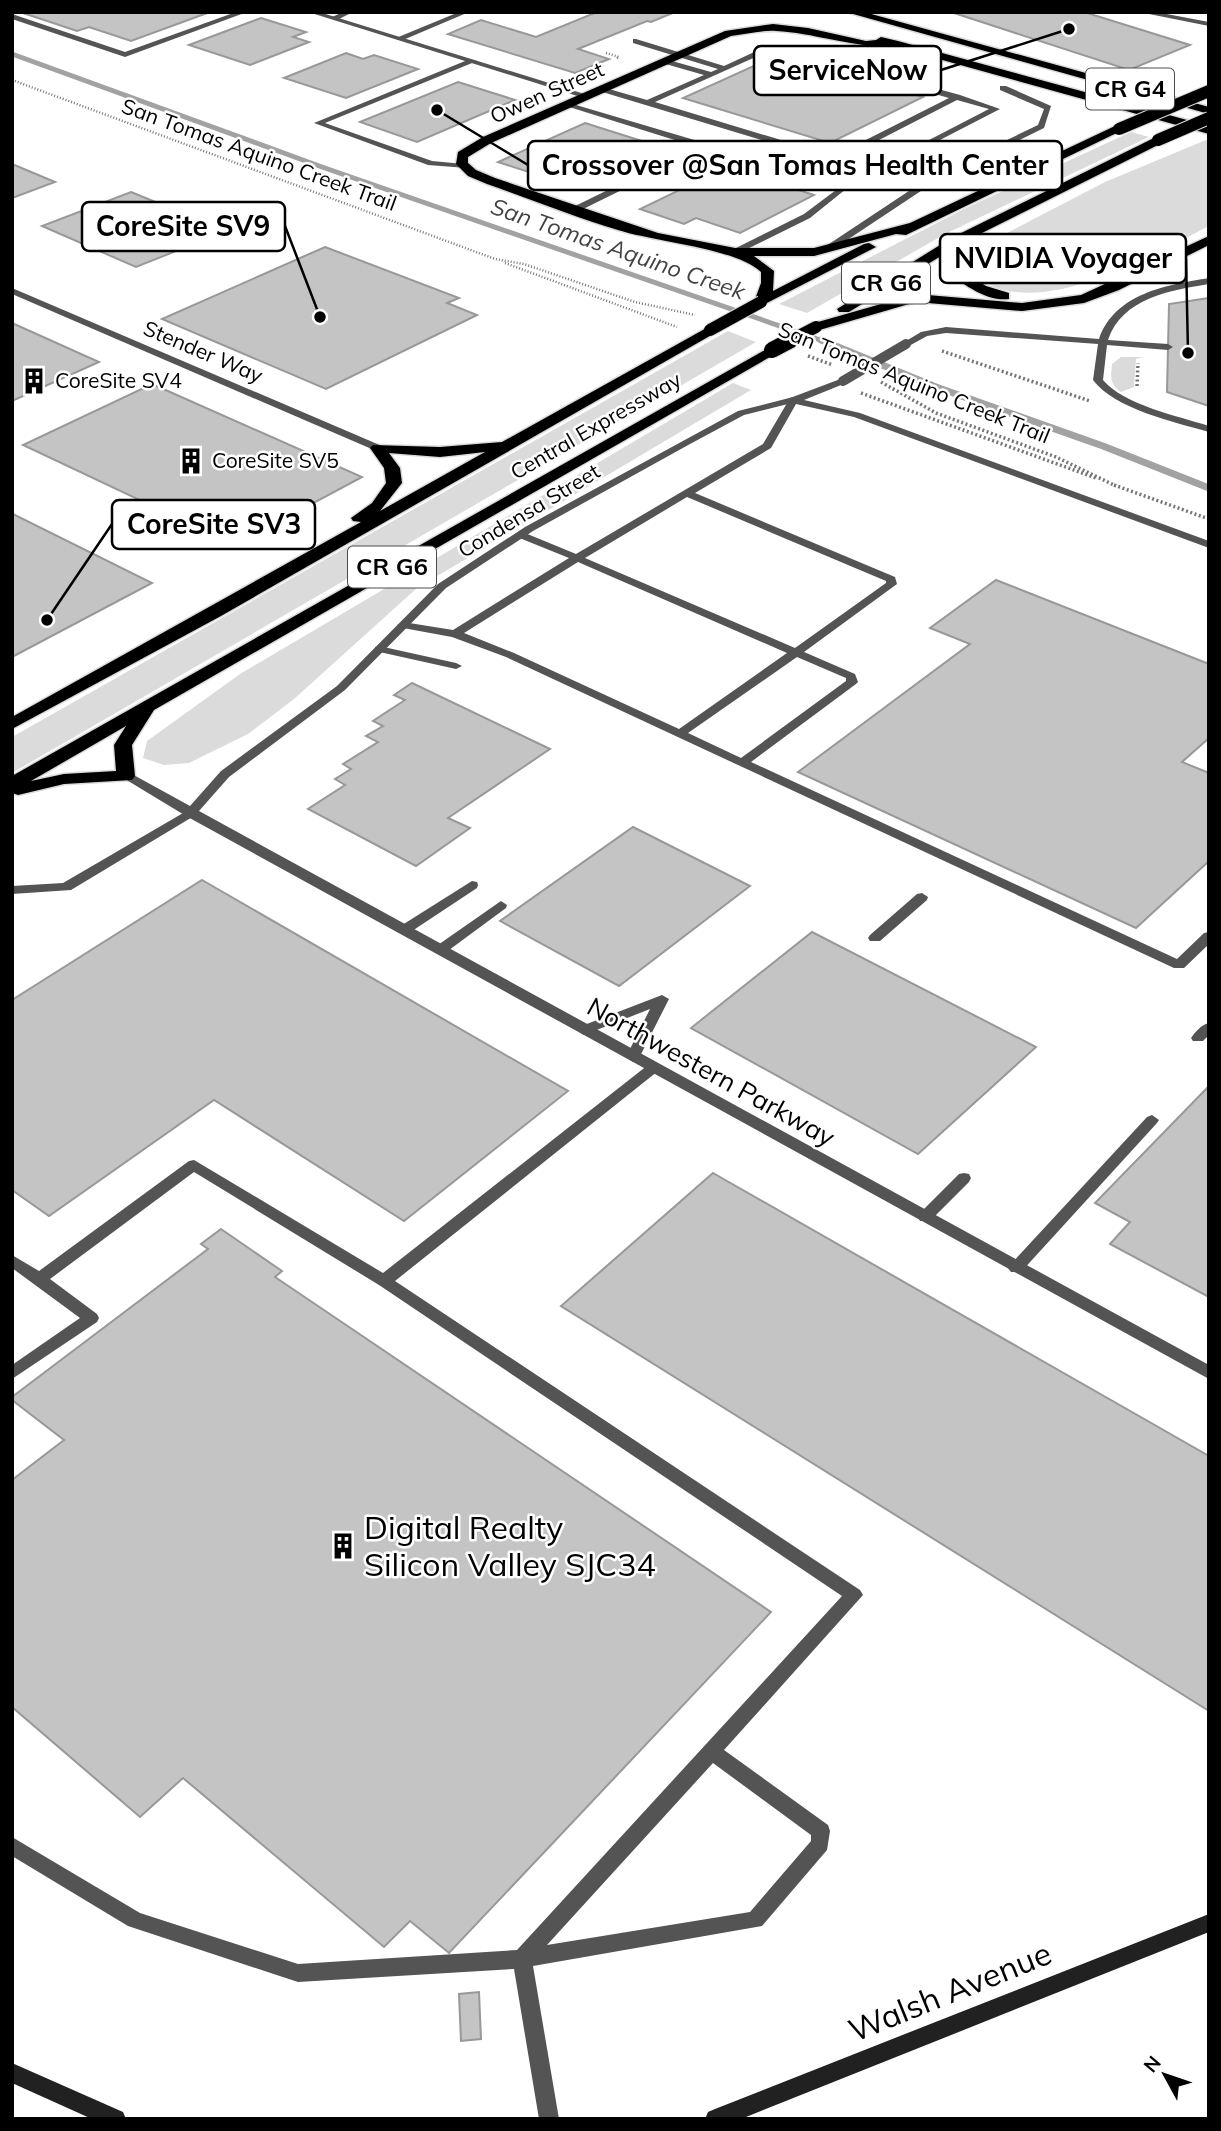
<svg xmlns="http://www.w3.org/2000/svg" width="1221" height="2131" font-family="Mulish,sans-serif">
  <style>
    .green { fill: #dbdbdb }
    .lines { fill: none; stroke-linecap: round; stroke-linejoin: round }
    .stream-far1 { stroke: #a2a2a2; stroke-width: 5 }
    .stream { stroke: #a2a2a2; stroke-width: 7 }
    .building { fill: #c4c4c4; stroke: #989898; stroke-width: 2 }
    .highway-casing { stroke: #dbdbdb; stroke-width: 3 }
    .path-far1 { stroke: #767676; stroke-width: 2.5; stroke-dasharray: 1 2; stroke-linecap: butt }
    .path { stroke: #767676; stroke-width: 3.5; stroke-dasharray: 2 2.5; stroke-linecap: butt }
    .lane { fill: #545454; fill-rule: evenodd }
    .street { fill: #545454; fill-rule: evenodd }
    .secondary { fill: #212121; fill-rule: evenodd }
    .highway { fill: #000; fill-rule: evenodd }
    .highway-bridge-far1-casing { stroke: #dbdbdb; stroke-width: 14; stroke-linecap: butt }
    .highway-bridge-casing { stroke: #dbdbdb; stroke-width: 18; stroke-linecap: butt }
    .lane-bridge { stroke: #545454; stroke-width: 10 }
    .highway-bridge-far1 { stroke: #000; stroke-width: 12 }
    .highway-bridge { stroke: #000; stroke-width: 16 }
    .labels { text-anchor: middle; stroke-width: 5; stroke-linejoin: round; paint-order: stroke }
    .far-street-label { font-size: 21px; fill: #000; stroke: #fff }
    .far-poi-label { font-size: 21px; fill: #000; stroke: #fff; text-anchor: start }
    .far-water-label { font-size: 23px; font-style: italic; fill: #434343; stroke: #fff }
    .shield { fill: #fff; stroke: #4c4c4c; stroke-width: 2 }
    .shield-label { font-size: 24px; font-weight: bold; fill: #000 }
    .street-label { font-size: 26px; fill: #000; stroke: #fff }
    .near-poi-label { font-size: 32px; fill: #000; stroke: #fff; text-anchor: start }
    .near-street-label { font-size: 32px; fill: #000; stroke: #fff }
    .leader { fill: none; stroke: #000; stroke-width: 2.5 }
    .callout-dot { fill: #000; stroke: #fff; stroke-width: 2.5 }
    .callout { fill: #fff; stroke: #000; stroke-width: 2.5 }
    .callout-label { font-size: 28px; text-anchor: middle; font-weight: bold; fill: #000 }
  </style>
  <rect width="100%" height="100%" fill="#fff"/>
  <g class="green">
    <path d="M1131,132L1149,137L945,234L807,313L779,304L964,209Z"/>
    <path d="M1206,140L1209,141V226C1150,256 1018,335 965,264L969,255L978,248L1105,182Z"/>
    <path d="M728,331L756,342L12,773V737Z"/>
    <path d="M1121,357H1143L1136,359L1134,387L1121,392C1109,384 1111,376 1112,364Z"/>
    <path d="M733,383L751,390L417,588L294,699L248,734L189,763L164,765L143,758L147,741L240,674Z"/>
  </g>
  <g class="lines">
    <path class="stream-far1" d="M12,54L322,167L826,342"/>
    <path class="stream" d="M821,340L936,387L1103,446L1209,488"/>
  </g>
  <g class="building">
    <path d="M20,12H210L131,41L89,27L77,31Z"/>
    <path d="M597,12H675L651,22L647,21L578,49L609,59L575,73L448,34L481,20L536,37Z"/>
    <path d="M951,12H1084L1190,45L1129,70Z"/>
    <path d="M261,18L306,32L293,37L309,42L250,65L189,45Z"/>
    <path d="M785,52L869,77L863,80L923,97L830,143L683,98Z"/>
    <path d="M346,53L363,59L374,55L418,69L346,98L284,78Z"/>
    <path d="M458,82L515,100L417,142L360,122Z"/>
    <path d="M585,123L667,149L581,189L498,162Z"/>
    <path d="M12,164L55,182L12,198Z"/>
    <path d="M727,167L814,195L740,233L696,218L684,224L640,209Z"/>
    <path d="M131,192L226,231L136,267L42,226Z"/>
    <path d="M325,247L459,298L447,303L477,315L326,389L162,319Z"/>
    <path d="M1209,298V406L1167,392L1169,304Z"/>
    <path d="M12,323L99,362L12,401Z"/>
    <path d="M152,384L362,477L235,545L23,445Z"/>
    <path d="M12,514H13L152,583L12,657Z"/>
    <path d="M996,580L1209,664V738L1182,762L1209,773V861L1136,928L798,772L970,644L930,628Z"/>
    <path d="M412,683L550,749L448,818L470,828L416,866L308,809L345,785L335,779L351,769L343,764L378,742L366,736L383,726L373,721L405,700L394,695Z"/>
    <path d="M633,827L750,886L619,986L500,921Z"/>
    <path d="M202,880L568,1091L404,1221L214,1100L49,1216L12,1190V1000Z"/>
    <path d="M812,932L1036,1047L918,1154L691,1028Z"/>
    <path d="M1209,1086V1297L1110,1244L1130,1222L1095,1203Z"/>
    <path d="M713,1173L1209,1456V1711L561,1306Z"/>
    <path d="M221,1229L282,1271L275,1277L771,1612L449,1953L410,1921L384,1947L183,1778L140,1817L12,1707V1480L64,1440L12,1400V1397L208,1249L201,1244Z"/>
    <path d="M479,1992L481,2039L461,2041L459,1994Z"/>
  </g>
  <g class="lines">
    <g class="highway-casing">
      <g id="highway">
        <path d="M846,12H864L1209,107V114Z"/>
        <path d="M773,24L808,28L866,41L876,40L881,37L898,41L1209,126V134L892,46C852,48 816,33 776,31C762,30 746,34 731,36L491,143L468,157V163L476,170L495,178L658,233L735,248H814L910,223L1115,126L1125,129L906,235L896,234L814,256H754L774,271L773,291L864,244L869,243L876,247L761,306L754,302L761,283V272C736,248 655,242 618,230C574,217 530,199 487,184L468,176L456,164L458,152L483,137L725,31Z"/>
        <path d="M1158,136L1164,140L1162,143L964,242L958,256L961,270L986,286L1009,293V299C988,302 967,286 950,275L946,253L849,312H839L837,309L953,237Z"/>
        <path d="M1209,236V245L1119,290L1084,303L1022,311L916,302L816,331L809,327L811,324L916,294L1022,303L1081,295Z"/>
        <path d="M710,326L717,330L715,333L221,616L12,729V717L361,522L353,521L351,518L372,503L386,483L384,468L370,448L373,445L440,447L502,442ZM485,452L380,511L402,483L400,468L389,453L440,457Z"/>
        <path d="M772,346L779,350L777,353L154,710L132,745L135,776L132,780L64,784L18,795L12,793V776ZM126,726L114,745L116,771L64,774L31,781Z"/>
      </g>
    </g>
    <g class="path-far1">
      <path d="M606,53L619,57L616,59"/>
      <path d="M12,80L495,259L524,264L635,302L695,315"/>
      <path d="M505,263L677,327"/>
    </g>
    <g class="path">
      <path d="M942,351L1090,401"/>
      <path d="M808,356L833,365"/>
      <path d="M881,382L936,413L1056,457L1116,486"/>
      <path d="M1137,386L1138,363"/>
      <path d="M861,393L1096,478"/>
      <path d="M1114,485L1209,519"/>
    </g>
    <g class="lane">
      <path d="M236,12H247L125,57L12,19V14L125,52Z"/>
      <path d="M343,12H353L337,20L330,18Z"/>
      <path d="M459,12H469L403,40L396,38Z"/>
      <path d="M1139,12H1156L1209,22V26Z"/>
      <path d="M636,39L724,66L767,46L784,47L960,95L1000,109L874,174L599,91L598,89L602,87L647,100L704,75L662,63V59H665L711,72L718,69L633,43V39ZM771,50L784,51L949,98L834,156L655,102ZM957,100L989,109L873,169L842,159Z"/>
      <path d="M470,59L477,61L325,123L432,161L464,164L468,166L467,168L428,165L314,123Z"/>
      <path d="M1000,86H1006L1051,106L1044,128L936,181L832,250H826V246L930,177L1038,125L1044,109L1000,90Z"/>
      <path d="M566,102L708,144L846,189L810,218L735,255L731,252L732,250L804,214L836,190L705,149L575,213H569V209L661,164L645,159V155L668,161L697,147L566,106Z"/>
      <path d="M1209,278V284C1171,290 1122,298 1108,340L1168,344L1173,347L1168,350L1107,345L1103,380C1124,405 1178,416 1209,426V432C1174,422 1115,409 1093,380L1098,344L946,333L927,336L909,346L901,344L921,332L946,327L1099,339C1115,293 1167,285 1209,278Z"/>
      <path d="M843,378L848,381L846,383L804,400L860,413L1209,541V548L854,417L796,404L771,448L695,493L895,577L897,584L804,652L855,674L858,682L856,684L751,762L1177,959L1204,933L1209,932V944L1184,968H1174L506,657L452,637L403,628L397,625L403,622L453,630L569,558L517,537V533H525L576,554L763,444L790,398ZM687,497L886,581V583L795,648L585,558ZM578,562L787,653L679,729L514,653L464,633ZM797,657L846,678V681L741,758L688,733Z"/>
      <path d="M379,646L456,663L462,666L456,669L375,651V647Z"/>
      <path d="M190,809L196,813L194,816L71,890L12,894V886L63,883Z"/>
      <path d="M472,881L477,882L478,885L477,888L409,933H399L397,930L399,927Z"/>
      <path d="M922,893L928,897L927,900L880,941H870L868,938L870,935L917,894Z"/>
      <path d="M501,901L507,905L506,908L445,953H435L433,950L435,947Z"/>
      <path d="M662,995L669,999L638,1060L633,1062L626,1057L650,1009L589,1033L584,1035L577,1030L579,1027Z"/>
      <path d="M1209,1023V1035L1203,1041H1193L1191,1038C1195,1032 1202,1024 1209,1023Z"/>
      <path d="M653,1063L658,1065L660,1068L658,1071L395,1281L860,1590L863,1595L724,1750L828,1825L830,1831L827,1850L762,1926L533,1966L559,2119H539L514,1969L298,1982L128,1926L12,1856V1837L140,1913L298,1964L517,1950L842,1596L379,1285L194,1172L50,1279L97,1314L99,1318L97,1322L12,1379V1365L80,1318L12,1268V1255L39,1271L189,1161L194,1160L383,1273L648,1065ZM713,1763L811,1835V1841L750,1912L547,1945Z"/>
      <path d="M1152,1115L1159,1120L1157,1123L1021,1272H1011L1008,1268L1011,1264L1147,1117Z"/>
      <path d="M964,1173L969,1174L971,1178L969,1182L930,1221H920L918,1217L920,1213L959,1174Z"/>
    </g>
    <g class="street">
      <path d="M308,12H319L591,96L584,98Z"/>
      <path d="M12,288L382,446L383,448L374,450L12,294Z"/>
      <path d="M793,397L798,400L796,402L744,415L690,444L533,531L446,588L345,690L229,777L199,811L1209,1365V1379L186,816L120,776L122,773H130L190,806L221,771L337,686L438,584L525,527L738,411Z"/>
    </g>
    <g class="secondary">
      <path d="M1209,1914V1932L741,2119H705L708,2112L715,2109Z"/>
      <path d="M12,2063L123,2112L126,2119H92L12,2083Z"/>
    </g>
    <use href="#highway" class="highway"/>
    <g class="highway-bridge-far1-casing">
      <g id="highway-bridge-far1">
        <path d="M1119,129L1209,91"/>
        <path d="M1158,140L1209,118"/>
        <path d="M710,330L761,302"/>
        <path d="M787,342L816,327"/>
      </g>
    </g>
    <g class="highway-bridge-casing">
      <path id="highway-bridge" d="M772,350L791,340"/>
    </g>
    <path class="lane-bridge" d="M843,381L906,344"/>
    <use href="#highway-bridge-far1" class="highway-bridge-far1"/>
    <use href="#highway-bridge" class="highway-bridge"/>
  </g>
  <defs>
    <g id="building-bare" transform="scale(2.1)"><path d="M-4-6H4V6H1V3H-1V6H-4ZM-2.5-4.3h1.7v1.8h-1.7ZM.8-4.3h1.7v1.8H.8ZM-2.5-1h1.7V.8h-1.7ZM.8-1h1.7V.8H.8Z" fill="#000" stroke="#fff" stroke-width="2.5" paint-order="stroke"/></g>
  </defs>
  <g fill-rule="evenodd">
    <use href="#building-bare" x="34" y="381"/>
    <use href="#building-bare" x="191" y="461"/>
    <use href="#building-bare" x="343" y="1546"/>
  </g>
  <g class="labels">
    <g class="far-street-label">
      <text transform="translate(547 93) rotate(-24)" y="7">Owen Street</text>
      <text transform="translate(259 155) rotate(20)" y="7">San Tomas Aquino Creek Trail</text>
      <text transform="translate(203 352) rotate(23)" y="7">Stender Way</text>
      <text transform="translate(914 383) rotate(22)" y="7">San Tomas Aquino Creek Trail</text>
      <text transform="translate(596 426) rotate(-30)" y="7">Central Expressway</text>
      <text transform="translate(529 511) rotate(-31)" y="7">Condensa Street</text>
    </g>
    <g class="far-poi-label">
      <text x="55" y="388">CoreSite SV4</text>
      <text x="212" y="468">CoreSite SV5</text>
    </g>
    <g class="far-water-label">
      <text transform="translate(618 249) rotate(19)" y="8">San Tomas Aquino Creek</text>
    </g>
    <g class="shield">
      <rect x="1086" y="68.5" width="88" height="41" rx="5"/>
      <rect x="842" y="262.5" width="88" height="41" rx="5"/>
      <rect x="348" y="546.5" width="88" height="41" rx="5"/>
    </g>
    <g class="shield-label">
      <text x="1130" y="97">CR G4</text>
      <text x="886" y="291">CR G6</text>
      <text x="392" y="575">CR G6</text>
    </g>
    <g class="street-label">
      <text transform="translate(711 1072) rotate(29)" y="9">Northwestern Parkway</text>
    </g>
    <g class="near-poi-label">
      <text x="364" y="1539">Digital Realty<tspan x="364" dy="37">Silicon Valley SJC34</tspan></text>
    </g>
    <g class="near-street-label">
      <text transform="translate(950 1992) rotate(-22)" y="11">Walsh Avenue</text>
    </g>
  </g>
  <path class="leader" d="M1069 29L941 70M437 110L528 165M320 317L285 226M1188 353L1186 258M47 620L112 524"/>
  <g class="callout-dot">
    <circle cx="1069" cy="29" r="7"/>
    <circle cx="437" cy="110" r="7"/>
    <circle cx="320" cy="317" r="7"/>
    <circle cx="1188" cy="353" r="7"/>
    <circle cx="47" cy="620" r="7"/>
  </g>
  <g class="callout">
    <rect x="754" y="46" width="187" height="49" rx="7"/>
    <rect x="528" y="141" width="534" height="49" rx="7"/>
    <rect x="82" y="202" width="203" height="49" rx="7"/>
    <rect x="940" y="234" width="246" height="49" rx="7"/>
    <rect x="112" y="500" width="203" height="49" rx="7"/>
  </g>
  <g class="callout-label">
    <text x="848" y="80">ServiceNow</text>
    <text x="795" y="175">Crossover @San Tomas Health Center</text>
    <text x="183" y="236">CoreSite SV9</text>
    <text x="1063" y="268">NVIDIA Voyager</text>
    <text x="214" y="534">CoreSite SV3</text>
  </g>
  <rect width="1221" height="2131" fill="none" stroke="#000000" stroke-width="28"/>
  <g transform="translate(1165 2075) rotate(310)" stroke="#ffffff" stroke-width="5" paint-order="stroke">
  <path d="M0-5L12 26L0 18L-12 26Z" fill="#000000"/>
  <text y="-10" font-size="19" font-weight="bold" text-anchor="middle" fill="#000000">N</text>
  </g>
</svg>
